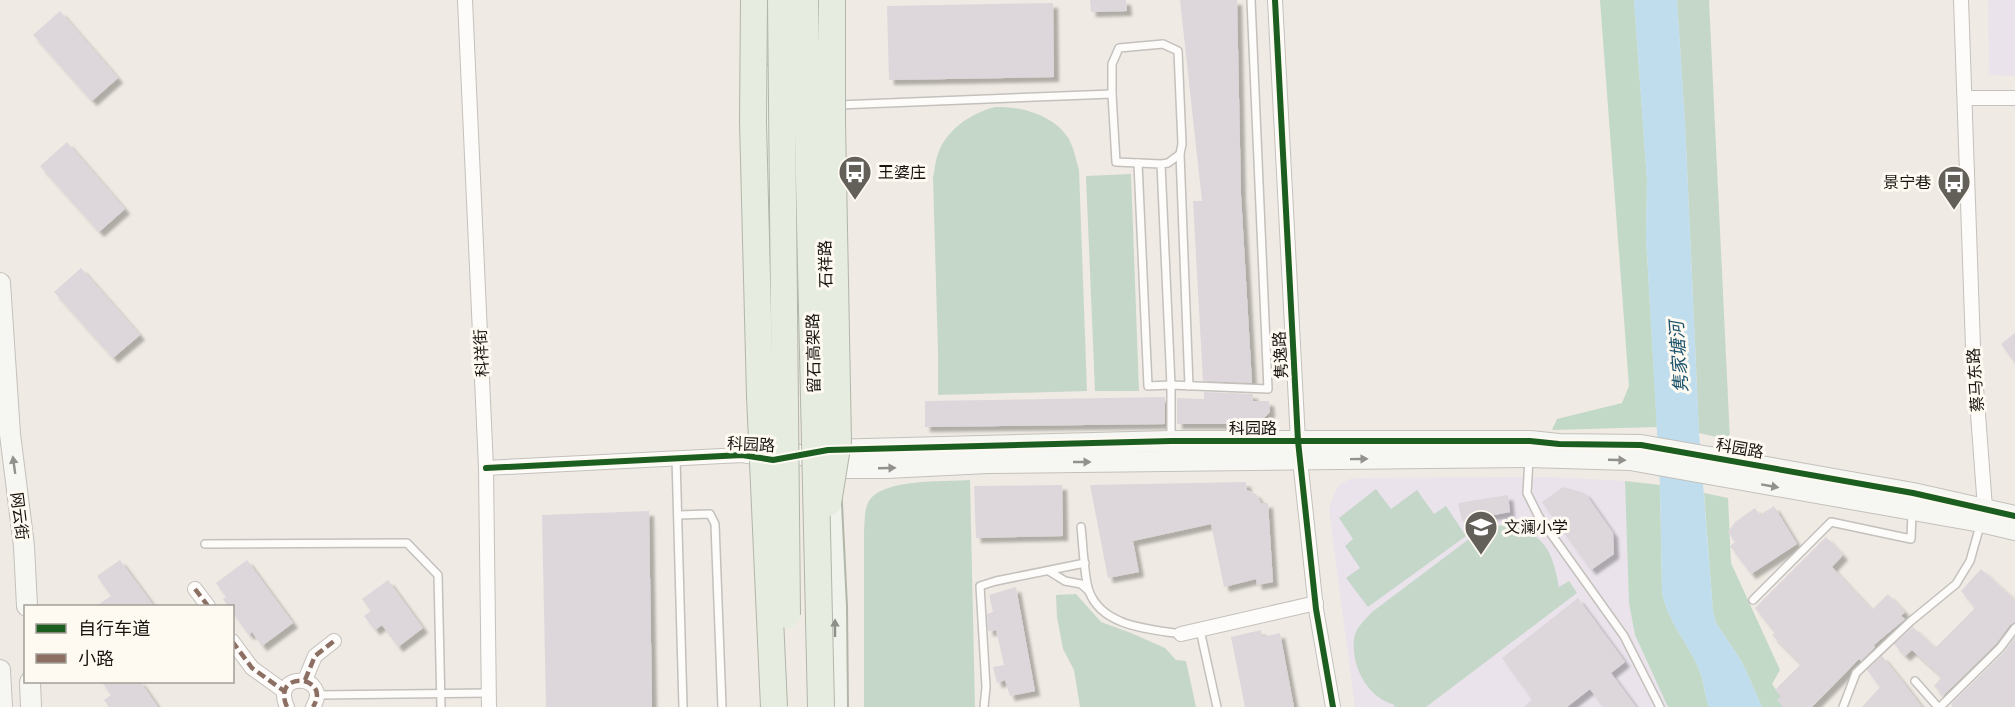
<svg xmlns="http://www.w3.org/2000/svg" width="2015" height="707" font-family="'Fira Sans Condensed','Noto Sans SC',sans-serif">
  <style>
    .education { fill: #eae3ec }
    .green { fill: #c5d7c9 }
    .forest { fill: #c2d9c8 }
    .water { fill: #bfdded }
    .building { fill: #ddd7dc; filter: url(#shadow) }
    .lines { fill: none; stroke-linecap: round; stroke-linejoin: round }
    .lane-casing { stroke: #c4c0bb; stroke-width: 10 }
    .street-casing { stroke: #c4c0bb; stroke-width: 16 }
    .secondary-casing { stroke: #c4c0bb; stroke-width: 22 }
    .primary-casing { stroke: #b2b6a9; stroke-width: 26 }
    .lane { stroke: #fdfcfb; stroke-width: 7 }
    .street { stroke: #fdfcfb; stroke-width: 14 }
    .secondary { stroke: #f6f7f3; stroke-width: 20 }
    .primary { stroke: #eff2eb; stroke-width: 22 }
    .highway-bridge-casing { stroke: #b2b6a9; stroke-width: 28; stroke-linecap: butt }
    .highway-bridge { stroke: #e6ece0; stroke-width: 26 }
    .quiet { stroke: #8d6e63; stroke-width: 4.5; stroke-dasharray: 9 4.5; stroke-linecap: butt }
    .cycleway-casing { stroke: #fef9f1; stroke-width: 10 }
    .cycleway { stroke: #1b5e20; stroke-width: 6 }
    .oneway { fill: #92918d }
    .oneway2 { fill: #8e8f88 }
    .labels { text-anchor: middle; stroke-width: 6; stroke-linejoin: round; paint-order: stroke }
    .poi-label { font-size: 16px; fill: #181510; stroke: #fef9f1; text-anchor: start }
    .street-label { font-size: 16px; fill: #181510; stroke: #fef9f1 }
    .water-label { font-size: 18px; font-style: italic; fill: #1b536d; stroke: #fef9f1 }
  </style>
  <defs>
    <filter id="shadow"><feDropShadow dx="5" dy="5" stdDeviation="1.5" flood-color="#0004"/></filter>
  </defs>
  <rect width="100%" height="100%" fill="#efeae3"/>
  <g class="education">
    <path d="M1988,0H2015V76L1989,75Z"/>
    <path d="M1548,477L1625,481L1629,603L1635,635L1668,707H1355L1329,510L1334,494L1340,484L1350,479L1364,478Z"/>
  </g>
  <g class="green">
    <path d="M1677,0H1709L1730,440L1699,433L1685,123Z"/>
    <path d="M995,107C1021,106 1054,115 1069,139C1074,149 1076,160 1079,170L1087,391L938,395V352L933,177C935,170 935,161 938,154C946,130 971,113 995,107Z"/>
    <path d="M1131,174L1139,391H1095L1086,176Z"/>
    <path d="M970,480L975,707H864V531C865,523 864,511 868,503C879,478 945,482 970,480Z"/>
    <path d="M1376,489L1391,509L1417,490L1434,514L1446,506L1466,536L1368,607L1346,578L1360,568L1345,546L1353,539L1339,518Z"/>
    <path d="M1507,525C1545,534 1552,550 1559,587L1569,581L1577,593L1426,707H1393L1395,705C1367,698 1351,666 1354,639C1355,628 1365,620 1372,612L1481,530L1494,526Z"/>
    <path d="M1076,594L1101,622L1131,633L1165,648L1176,660L1186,661L1196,707H1080L1074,670L1063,649L1057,617L1056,595Z"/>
  </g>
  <g class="forest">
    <path d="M1600,0H1634L1647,180L1646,237L1657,427L1552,430L1557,419L1622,403L1629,386Z"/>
    <path d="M1625,481L1660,485L1662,592C1667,620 1686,640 1697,665C1704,679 1704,693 1709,707H1668L1635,635L1629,603Z"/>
    <path d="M1704,493L1728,498L1731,563L1780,670L1772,684L1788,707H1762L1742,662L1716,623L1713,611Z"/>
  </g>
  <path class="water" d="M1634,0H1677L1685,123L1699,433L1713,611L1716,623L1742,662L1762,707H1709C1704,693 1704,679 1697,665C1686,640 1667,620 1662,592L1660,485L1646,236L1647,180Z"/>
  <g class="building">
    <path d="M1090,0H1126L1127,11L1091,12Z"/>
    <path d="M1180,0H1237L1241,195L1252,383L1203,381L1193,201H1202Z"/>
    <path d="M1053,3L1054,77L889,80L887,6Z"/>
    <path d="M60,11L118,78L92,101L33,35Z"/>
    <path d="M67,142L125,209L99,232L40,166Z"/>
    <path d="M81,268L140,335L113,358L54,292Z"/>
    <path d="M2015,333V363L2001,344Z"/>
    <path d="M1204,392L1253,394V401H1269L1270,412L1262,420L1244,424H1177V398L1204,399Z"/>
    <path d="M1165,397V424L925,427V401Z"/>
    <path d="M1246,482L1247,490L1256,494L1261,503H1268L1273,582L1257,585L1256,579L1224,587L1211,524L1133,541L1139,572L1108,578L1090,485Z"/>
    <path d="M1062,485L1063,536L976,538L974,486Z"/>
    <path d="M1563,487L1585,493L1613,533L1614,554L1591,570L1542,502Z"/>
    <path d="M1508,495L1510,512L1462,521L1458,503Z"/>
    <path d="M1774,506L1797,544L1751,574L1730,546L1735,542L1728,532L1735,522L1755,508L1760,515Z"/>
    <path d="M649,511L652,707H546L542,515Z"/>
    <path d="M1826,537L1843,555L1832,567L1872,610L1888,594L1905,612L1901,616L1905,619L1874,645L1875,647L1861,661L1859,659L1812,707H1783L1777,700L1781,696L1775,690L1801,664L1772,635L1775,633L1755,608Z"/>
    <path d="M120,560L154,606H96L111,596L97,576Z"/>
    <path d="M247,560L293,623L262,646L252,632L249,635L232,612V606H228L223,599L226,597L216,583Z"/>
    <path d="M1981,569L2015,600V622L2010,625L1996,644L1943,696L1934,686L1942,677L1912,650L1905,656L1894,644L1913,627L1935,648L1975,608L1961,591Z"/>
    <path d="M388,580L423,628L398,647L382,625L375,630L364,616L371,611L362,599Z"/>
    <path d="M1016,587L1035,691L1010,696L1005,680L997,683L993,667L1004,665L996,630L988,631L987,614L993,612L989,595Z"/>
    <path d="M1578,598L1625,662L1611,673L1636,707H1603L1590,689L1567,707H1524L1532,699L1502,658Z"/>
    <path d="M1261,630L1262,637L1280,633L1294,707H1245L1231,637Z"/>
    <path d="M2015,637V707H1953L1951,704L2004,652Z"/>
    <path d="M1882,656L1903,682L1922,707H1862L1880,687L1867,670Z"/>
    <path d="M101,681H140L158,707H109L104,700L111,695Z"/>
  </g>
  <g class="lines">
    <g class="lane-casing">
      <g id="lane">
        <path d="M838,105L1112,94"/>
        <path d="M1180,154L1189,386"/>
        <path d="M1138,163L1148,386L1171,385L1268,389L1251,0"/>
        <path d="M1161,164L1116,162L1112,94V64L1119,48L1163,44L1178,51L1182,144L1180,154L1168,163L1161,164L1171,385V440"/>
        <path d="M676,458L683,707"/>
        <path d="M1529,459L1527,493L1539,517L1624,636L1660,707"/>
        <path d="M678,515L710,514L715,524L722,707"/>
        <path d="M1081,527C1083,544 1084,577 1089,591C1102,627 1150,629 1181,634"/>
        <path d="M205,544L407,543L438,575L441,707"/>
        <path d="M1049,571L1065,581L1081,584L1089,591"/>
        <path d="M1753,600L1831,522L1911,539L1912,511"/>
        <path d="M1200,630L1217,707"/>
        <path d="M1915,681L1938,707"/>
        <path d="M317,695L489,693"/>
        <path d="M984,707L986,687L980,586L996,581L1085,563"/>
        <path d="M1843,707L1856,673L1911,621L1956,584L1970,561L1981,522"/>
        <path d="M1940,707L2000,648L2015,628"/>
      </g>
    </g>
    <g class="street-casing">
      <g id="street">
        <path d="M465,0L486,468L489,707"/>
        <path d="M1275,0L1298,441L1316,609L1333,707"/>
        <path d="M1961,0L1973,347L1985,508L1983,516"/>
        <path d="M1965,98H2015"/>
        <path d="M486,468L742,455L766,459"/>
        <path d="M195,589L208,606"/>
        <path d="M1181,634L1316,603"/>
        <path d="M232,641L252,668L284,691"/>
        <path d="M305,680L315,656L334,641"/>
        <path d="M287,707C270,669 333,675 313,707"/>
      </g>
    </g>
    <g class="secondary-casing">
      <g id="secondary">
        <path d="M0,283L10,434L24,546L27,606"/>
        <path d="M773,460L828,450L1171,441H1530L1559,444L1641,445L1913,493L2015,516"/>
        <path d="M821,468H887L988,463L1529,457L1630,460L1981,522L2015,530"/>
        <path d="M0,670L2,707"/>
        <path d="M30,682L31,707"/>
      </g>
    </g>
    <g class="primary-casing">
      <g id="primary">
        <path d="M819,0L820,67"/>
        <path d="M769,76L771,355"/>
        <path d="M829,484L835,607L836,707"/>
      </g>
    </g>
    <use href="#lane" class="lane"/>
    <use href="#street" class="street"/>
    <use href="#secondary" class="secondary"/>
    <use href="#primary" class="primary"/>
    <g class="highway-bridge-casing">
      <g id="highway-bridge">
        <path d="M754,0L753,122L760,396L774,707"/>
        <path d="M781,0L787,615"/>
        <path d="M805,0L821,707"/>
        <path d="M828,503L838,441L832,122V0"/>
      </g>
    </g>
    <use href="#highway-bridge" class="highway-bridge"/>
    <g class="quiet">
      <path d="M195,589L208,606"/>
      <path d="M232,641L252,668L284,691"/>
      <path d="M305,680L315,656L334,641"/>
      <path d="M287,707C270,669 333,675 313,707"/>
    </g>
    <g class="cycleway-casing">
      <g id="cycleway">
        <path d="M1275,0L1298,441L1316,609L1333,707"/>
        <path d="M486,468L742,455L773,460L828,450L1171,441H1530L1559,444L1641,445L1913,493L2015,516"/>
      </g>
    </g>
    <use href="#cycleway" class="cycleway"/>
  </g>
  <defs><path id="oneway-solid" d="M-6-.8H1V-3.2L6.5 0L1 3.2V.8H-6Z" transform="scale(1.5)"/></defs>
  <g class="oneway">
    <use href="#oneway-solid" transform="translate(1359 459) rotate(-1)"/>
    <use href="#oneway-solid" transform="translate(1617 460) rotate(2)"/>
    <use href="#oneway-solid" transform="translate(1082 462)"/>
    <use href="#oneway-solid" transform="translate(14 465) rotate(-98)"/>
    <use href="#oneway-solid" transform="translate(887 468) rotate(-2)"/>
    <use href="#oneway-solid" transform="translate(1770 486) rotate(10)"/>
  </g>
  <use class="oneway2" href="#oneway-solid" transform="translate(835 628) rotate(-90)"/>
  <defs>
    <g id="bus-pin" transform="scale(1.725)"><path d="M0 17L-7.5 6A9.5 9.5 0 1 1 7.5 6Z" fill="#63605a" stroke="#fef9f1"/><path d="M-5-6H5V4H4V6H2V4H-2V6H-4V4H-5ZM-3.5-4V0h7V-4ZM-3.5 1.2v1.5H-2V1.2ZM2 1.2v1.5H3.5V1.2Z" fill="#fff"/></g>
    <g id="school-pin" transform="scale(1.725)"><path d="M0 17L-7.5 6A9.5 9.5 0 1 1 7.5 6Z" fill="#63605a" stroke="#fef9f1"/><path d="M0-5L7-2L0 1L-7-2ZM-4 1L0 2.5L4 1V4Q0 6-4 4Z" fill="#fff"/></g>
  </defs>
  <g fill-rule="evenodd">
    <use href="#bus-pin" x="855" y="172"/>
    <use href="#bus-pin" x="1954" y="182"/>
    <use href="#school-pin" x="1481" y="527"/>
  </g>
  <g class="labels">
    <g class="poi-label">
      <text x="878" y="178">王婆庄</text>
      <text x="1931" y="188" text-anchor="end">景宁巷</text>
      <text x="1504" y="533">文澜小学</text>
    </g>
    <g class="street-label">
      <text transform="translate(825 264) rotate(-91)" y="6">石祥路</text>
      <text transform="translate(481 353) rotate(-93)" y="6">科祥街</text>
      <text transform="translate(813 353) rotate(-91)" y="6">留石高架路</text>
      <text transform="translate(1280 355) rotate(-93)" y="6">隽逸路</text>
      <text transform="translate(1975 380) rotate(-94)" y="6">蔡马东路</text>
      <text x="1253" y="434">科园路</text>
      <text transform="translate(751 444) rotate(3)" y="6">科园路</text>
      <text transform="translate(1740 448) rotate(10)" y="6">科园路</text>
      <text transform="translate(20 516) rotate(83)" y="6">网云街</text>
    </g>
    <g class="water-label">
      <text transform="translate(1679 357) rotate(-94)" y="6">隽家塘河</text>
    </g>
  </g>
  <rect x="24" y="605" width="210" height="78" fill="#fef9f1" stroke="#a29e97" stroke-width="1.5"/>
  <rect x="36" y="624" width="30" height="9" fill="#1b5e20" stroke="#a29e97" stroke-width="1.5"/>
  <text x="78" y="635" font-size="18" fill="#181510">自行车道</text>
  <rect x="36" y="654" width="30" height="9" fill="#8d6e63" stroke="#a29e97" stroke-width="1.5"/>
  <text x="78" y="665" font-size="18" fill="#181510">小路</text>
</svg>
